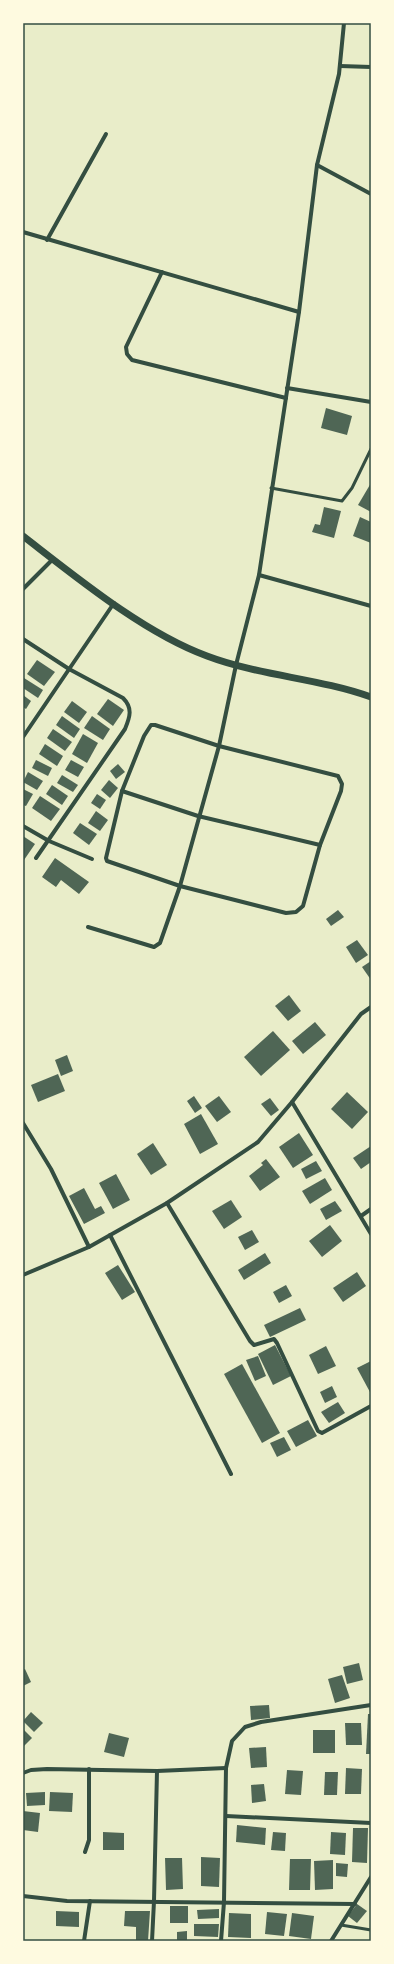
<svg xmlns="http://www.w3.org/2000/svg" width="394" height="1964" font-family="Poppins,sans-serif">
  <style>
    .building { fill: #4f6655 }
    .lines { fill: none; stroke-linecap: round; stroke-linejoin: round }
    .service { stroke: #344e41; stroke-width: 3 }
    .minor { stroke: #344e41; stroke-width: 4 }
    .tertiary { stroke: #344e41; stroke-width: 7 }
    .neatline { fill: none; stroke: #344e41; stroke-width: 1.5 }
  </style>
  <rect width="100%" height="100%" fill="#e9edc9"/>
  <g class="building">
    <path d="M326,408L352,416L347,435L321,428Z"/>
    <path d="M371,483V512L358,505Z"/>
    <path d="M324,507L341,511L334,538L312,532L315,524L320,525Z"/>
    <path d="M360,517L371,522V543L353,536Z"/>
    <path d="M37,660L55,672L44,686L27,674Z"/>
    <path d="M24,678L43,690L38,698L23,688Z"/>
    <path d="M23,695L31,701L26,709L23,707Z"/>
    <path d="M108,699L124,710L113,726L97,714Z"/>
    <path d="M72,701L87,712L79,723L64,712Z"/>
    <path d="M62,716L80,729L74,738L56,725Z"/>
    <path d="M92,716L110,729L103,740L84,728Z"/>
    <path d="M53,729L72,742L65,751L47,738Z"/>
    <path d="M83,734L98,743L87,763L72,754Z"/>
    <path d="M45,744L63,756L57,766L39,754Z"/>
    <path d="M36,760L52,768L48,776L32,768Z"/>
    <path d="M71,760L84,767L78,777L65,770Z"/>
    <path d="M118,764L125,772L116,779L110,771Z"/>
    <path d="M28,772L43,781L37,790L23,782Z"/>
    <path d="M62,775L78,785L73,792L57,783Z"/>
    <path d="M109,780L118,788L110,798L101,790Z"/>
    <path d="M52,785L68,796L62,805L46,794Z"/>
    <path d="M23,789L33,794L26,806L23,805Z"/>
    <path d="M97,794L106,800L100,809L91,803Z"/>
    <path d="M40,796L60,809L51,821L32,808Z"/>
    <path d="M96,811L108,820L100,831L88,823Z"/>
    <path d="M80,823L97,834L89,845L73,833Z"/>
    <path d="M23,836L35,844L24,860L23,859Z"/>
    <path d="M55,858L89,882L79,894L61,880L56,887L42,877Z"/>
    <path d="M338,910L344,917L331,926L326,919Z"/>
    <path d="M357,940L368,955L356,963L346,947Z"/>
    <path d="M371,961V980L362,967Z"/>
    <path d="M289,995L301,1011L288,1021L275,1006Z"/>
    <path d="M315,1022L326,1035L303,1054L292,1041Z"/>
    <path d="M273,1031L290,1050L261,1076L244,1057Z"/>
    <path d="M67,1055L73,1071L61,1076L55,1060Z"/>
    <path d="M58,1074L65,1091L38,1102L31,1085Z"/>
    <path d="M347,1092L368,1112L352,1129L331,1109Z"/>
    <path d="M194,1096L202,1108L195,1113L187,1101Z"/>
    <path d="M219,1096L231,1112L217,1122L205,1106Z"/>
    <path d="M270,1098L279,1110L271,1116L261,1104Z"/>
    <path d="M201,1114L218,1144L200,1154L184,1124Z"/>
    <path d="M299,1133L313,1155L293,1168L279,1147Z"/>
    <path d="M153,1143L167,1165L151,1175L137,1154Z"/>
    <path d="M371,1146V1162L361,1169L353,1158Z"/>
    <path d="M266,1159L280,1177L260,1191L249,1176L263,1165L261,1163Z"/>
    <path d="M316,1161L322,1171L306,1179L301,1169Z"/>
    <path d="M116,1174L130,1200L113,1209L99,1183Z"/>
    <path d="M325,1178L332,1190L310,1204L302,1191Z"/>
    <path d="M84,1188L95,1209L101,1206L105,1213L84,1224L69,1196Z"/>
    <path d="M231,1200L242,1217L224,1229L212,1211Z"/>
    <path d="M335,1201L342,1211L326,1220L320,1209Z"/>
    <path d="M330,1225L342,1241L322,1257L309,1241Z"/>
    <path d="M252,1230L259,1242L245,1250L238,1237Z"/>
    <path d="M265,1253L271,1263L244,1280L238,1270Z"/>
    <path d="M118,1265L135,1292L122,1300L105,1273Z"/>
    <path d="M357,1272L366,1286L343,1302L333,1288Z"/>
    <path d="M286,1285L292,1296L279,1303L273,1292Z"/>
    <path d="M300,1308L306,1320L270,1337L264,1325Z"/>
    <path d="M275,1345L291,1376L273,1385L258,1354Z"/>
    <path d="M326,1346L336,1366L318,1374L309,1355Z"/>
    <path d="M258,1356L266,1376L255,1381L246,1360Z"/>
    <path d="M371,1361V1394L357,1368Z"/>
    <path d="M242,1364L280,1433L262,1443L224,1374Z"/>
    <path d="M332,1386L337,1397L325,1403L320,1392Z"/>
    <path d="M338,1402L345,1413L329,1423L321,1412Z"/>
    <path d="M308,1420L317,1436L296,1447L287,1431Z"/>
    <path d="M284,1437L291,1450L277,1457L270,1443Z"/>
    <path d="M359,1663L363,1680L347,1684L343,1667Z"/>
    <path d="M25,1669L31,1682L23,1686V1670Z"/>
    <path d="M342,1675L350,1698L335,1703L328,1679Z"/>
    <path d="M269,1705L270,1718L251,1720L250,1706Z"/>
    <path d="M31,1712L43,1723L34,1732L23,1721Z"/>
    <path d="M368,1714H371V1754H366Z"/>
    <path d="M345,1723H361L362,1745H346Z"/>
    <path d="M23,1729L32,1738L24,1746L23,1745Z"/>
    <rect x="313" y="1730" width="22" height="23"/>
    <path d="M109,1733L129,1738L124,1757L104,1752Z"/>
    <path d="M266,1747L267,1767L251,1768L249,1748Z"/>
    <path d="M346,1768L362,1769L361,1794H345Z"/>
    <path d="M287,1770L303,1771L301,1795L285,1794Z"/>
    <path d="M325,1772H338L337,1795H324Z"/>
    <path d="M264,1784L266,1801L252,1803L251,1785Z"/>
    <path d="M45,1792V1805L27,1806L26,1793Z"/>
    <path d="M50,1792L73,1793L72,1812L49,1811Z"/>
    <path d="M23,1811L40,1813L38,1832L23,1830Z"/>
    <path d="M237,1825L266,1828L265,1845L236,1842Z"/>
    <path d="M353,1828H368L367,1863L352,1862Z"/>
    <path d="M103,1832L124,1833V1850H103Z"/>
    <path d="M273,1832L286,1833L285,1851L271,1850Z"/>
    <path d="M331,1832L346,1833L345,1855L330,1854Z"/>
    <path d="M201,1857L220,1858L219,1887L201,1886Z"/>
    <path d="M165,1858H182L183,1889L166,1890Z"/>
    <path d="M290,1859H311L310,1890H289Z"/>
    <path d="M333,1860V1889L315,1890L314,1861Z"/>
    <path d="M336,1863L348,1864L347,1877L336,1876Z"/>
    <path d="M357,1904L367,1911L357,1923L348,1916Z"/>
    <rect x="170" y="1906" width="18" height="17"/>
    <path d="M219,1909V1918L198,1919L197,1910Z"/>
    <path d="M56,1911L79,1912V1927L56,1926Z"/>
    <path d="M125,1911H150L148,1941H136V1927L124,1926Z"/>
    <path d="M267,1912L287,1914L284,1936L265,1934Z"/>
    <path d="M229,1913L251,1914V1938L228,1937Z"/>
    <path d="M292,1913L314,1916L311,1939L289,1936Z"/>
    <path d="M194,1924H219L218,1937L194,1936Z"/>
    <path d="M187,1931V1940L177,1941V1932Z"/>
  </g>
  <g class="lines">
    <g class="service">
      <path d="M271,488L342,501L352,488L371,449"/>
      <path d="M341,1925L371,1930"/>
    </g>
    <g class="minor">
      <path d="M340,66L371,67"/>
      <path d="M317,165L371,194"/>
      <path d="M23,232L299,312"/>
      <path d="M47,240L106,134"/>
      <path d="M162,272L126,347L127,354L132,360L286,398"/>
      <path d="M287,388L371,402"/>
      <path d="M259,575L371,606"/>
      <path d="M23,589L53,559"/>
      <path d="M23,639L69,669L123,698C133,708 130,717 125,729L36,858"/>
      <path d="M151,725H155L219,746L338,776L342,784L341,791L320,845L303,906L296,912L286,913L180,886L107,861L106,858L122,791L144,736Z"/>
      <path d="M23,737L114,603"/>
      <path d="M122,791L198,816L320,845"/>
      <path d="M23,826L49,841L92,859"/>
      <path d="M88,927L154,947L160,943L180,886L219,746L236,665L259,575L299,312L317,165L339,74L344,23"/>
      <path d="M292,1102L371,1234"/>
      <path d="M23,1123L51,1169L89,1247"/>
      <path d="M167,1203L250,1341L254,1345L274,1339L277,1343L318,1431L322,1433L371,1406"/>
      <path d="M361,1216L371,1209"/>
      <path d="M110,1235L231,1474"/>
      <path d="M23,1275L89,1247L167,1203L258,1142L292,1102L361,1014L371,1007"/>
      <path d="M23,1773L31,1770L47,1769L157,1771L226,1768"/>
      <path d="M226,1816L371,1823"/>
      <path d="M85,1852L89,1840V1769"/>
      <path d="M23,1896L67,1901L355,1904"/>
      <path d="M84,1941L90,1901"/>
      <path d="M152,1941L154,1901L157,1771"/>
      <path d="M221,1941L224,1902L226,1768L232,1741L245,1727L261,1722L371,1705"/>
      <path d="M331,1941L371,1877"/>
    </g>
    <path class="tertiary" d="M23,536C76,577 144,633 207,656C260,676 318,678 371,697"/>
  </g>
  <rect width="394" height="1964" fill="none" stroke="#fefae0" stroke-width="48"/>
  <rect x="24" y="24" width="346" height="1916" class="neatline"/>
</svg>
